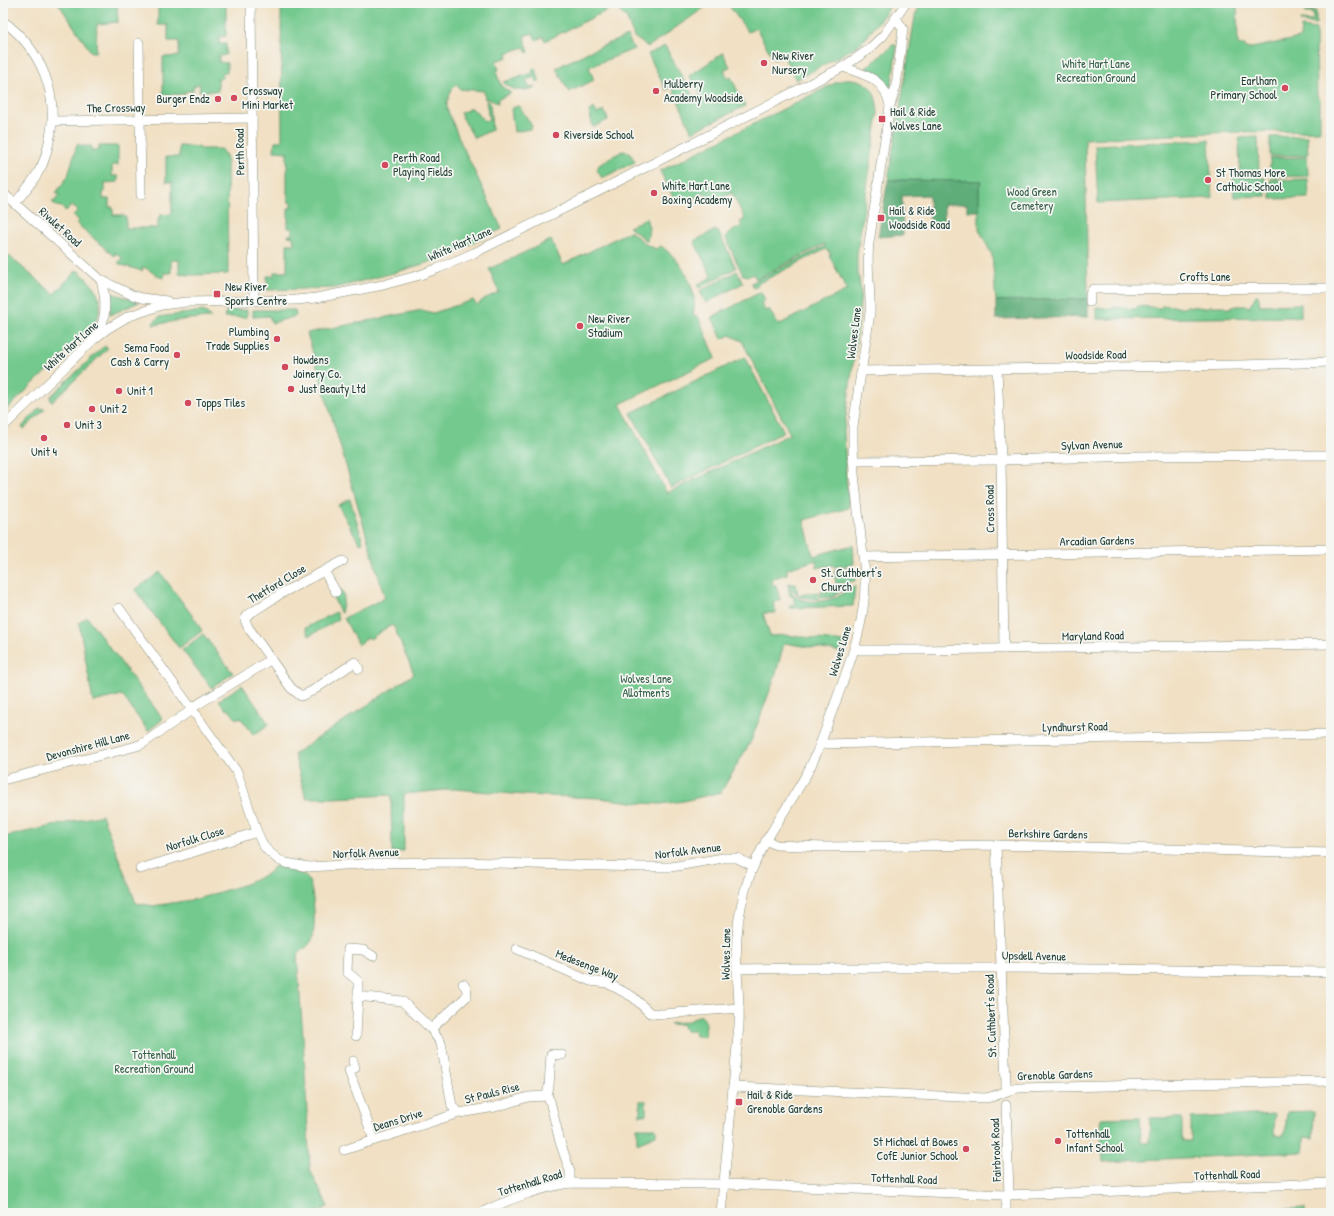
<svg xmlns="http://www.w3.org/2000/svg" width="1334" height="1216" font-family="'Patrick Hand',sans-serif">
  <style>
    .green { fill: #73c98e; stroke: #498361 }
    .forest { fill: #5ead79; stroke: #3e7556 }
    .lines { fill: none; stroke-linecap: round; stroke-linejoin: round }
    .minor-casing { stroke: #888e7c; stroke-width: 10 }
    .minor { stroke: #fff; stroke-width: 9 }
    .poi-dot { fill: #d1495b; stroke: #f6f6f2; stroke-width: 1.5 }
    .labels { text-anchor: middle; stroke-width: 3.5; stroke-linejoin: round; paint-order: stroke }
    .poi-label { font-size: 12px; fill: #1f3d34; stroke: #f6f6f2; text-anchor: start }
    .park-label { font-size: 12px; fill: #34604a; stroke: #f6f6f2 }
    .street-label { font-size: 12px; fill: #1f3d34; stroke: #f6f6f2 }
  </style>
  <rect width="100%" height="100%" fill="#f6f6f2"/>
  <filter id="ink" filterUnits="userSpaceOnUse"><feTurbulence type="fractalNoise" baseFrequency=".025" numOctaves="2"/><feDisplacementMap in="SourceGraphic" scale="8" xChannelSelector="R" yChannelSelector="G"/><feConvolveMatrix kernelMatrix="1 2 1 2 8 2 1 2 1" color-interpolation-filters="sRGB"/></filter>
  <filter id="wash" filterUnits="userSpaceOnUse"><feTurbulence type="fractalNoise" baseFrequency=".012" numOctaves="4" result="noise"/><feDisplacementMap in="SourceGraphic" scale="16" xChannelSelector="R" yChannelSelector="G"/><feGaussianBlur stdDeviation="0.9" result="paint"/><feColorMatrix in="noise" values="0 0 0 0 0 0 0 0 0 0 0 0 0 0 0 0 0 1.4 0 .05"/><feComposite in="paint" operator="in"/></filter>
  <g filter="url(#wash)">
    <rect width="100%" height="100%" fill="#f1e0c3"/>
    <g class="green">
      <path d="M58,3H117L118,22L97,24L96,52H91Z"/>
      <path d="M156,3H226V36L219,37V44H226V55L219,56V62L227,63V73H222V78H218V91H199L200,84H197L196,86H193V91H185V94L164,95L163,93V57L179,56V41H168V25H158V7H156Z"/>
      <path d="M281,3H711L648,47L634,37L626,17L622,14L616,6L545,41L543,37L536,40L533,33L524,36L529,52L527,53L524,47L507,53L508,57L496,61L499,70L496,71L501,86L511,93L497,100L498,104L490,99H485L484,91L460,89L456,85L452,89L447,102V109L461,143L502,229L439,259L397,272L335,288L267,290V276H274V272H287V244H294L293,237L288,236V235H292V228H288V208H291V202H288V195L287,194V152L274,151L275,141H282Z"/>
      <path d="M727,3H893L866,38L854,48L796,80L783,55L774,60L756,28L748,32Z"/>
      <path d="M921,3H1237L1238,45H1245V48H1252L1300,38L1301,27L1316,29L1317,96L1320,99V131L1234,132L1085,139L1088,299L996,301L992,255L979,229V187L981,181L888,180L915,16Z"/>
      <path d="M1305,11H1316V24L1300,22V20L1313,21V13H1305Z"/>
      <path d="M627,36L634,49L589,67L594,80L569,92L556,68L588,52Z"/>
      <path d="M893,45H896L897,47L891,87H886L866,68Z"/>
      <path d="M665,46L694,98L701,94L689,76L723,53L730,67L724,70L728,79L731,77L745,106L692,132L672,87L666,90L648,54Z"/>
      <path d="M535,68L540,81L537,82L535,77L526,80L529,87L535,86L536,87C523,92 514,92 503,82L533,73L532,69Z"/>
      <path d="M846,79C870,78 877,93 878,114L857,254V266L861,292L860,303L858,328L844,430L846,474L849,508L804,520L813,556L853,545L854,564L834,567L833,565L817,568L816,560L787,569V574L771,579L773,585H776L780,600L773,602L776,613H763L770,636L787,635L844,642L841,652L784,643L775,677L751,741L721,792L684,801L661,804L640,803L599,798L525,795L455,789L404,794V851L392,852L391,795L333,798H306L294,754L414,674L393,625L386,628L370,639L368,637L358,645L344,618L385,598L307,333L422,310L433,313L473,300L477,305L484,299L499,292L489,269L551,240L563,265L630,231L647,245L656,249L661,246C682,261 699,288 693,315L698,316L716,358L620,404L667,493L790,434L742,341L730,335L722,339L712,317L761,292L765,300L761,303L765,311L769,309L778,325L847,290L829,255L831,254L830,252H828L826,249L757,284L758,286L754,288L751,283L825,246L824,244L756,279L753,274L749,276L743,275L726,239L727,234L742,226L740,222L745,219L732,193L710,204L704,193L684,203L681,202L678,204L676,203L660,171L837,82Z"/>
      <path d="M486,101L490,102L492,130L474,138L460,113L472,108L485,121L489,120Z"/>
      <path d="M517,106L520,107L532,126L530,129L515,132H514L511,109Z"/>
      <path d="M594,108L597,114L604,110L608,120L593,127L589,111Z"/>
      <path d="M1307,136L1308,155L1270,156V137Z"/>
      <path d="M1258,137L1259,177H1240L1239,138Z"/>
      <path d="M1209,140L1212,198L1098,203L1095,145Z"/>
      <path d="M78,143L81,146H91V150H99V146H118V165H112V176H118V182L105,183V192H103V199H109V207H113V215H123L126,217V228H158V218H161L159,216L161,215L172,214V182H166V157H179V146L199,147L201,149H221L227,158L228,274L188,275L179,273V260H171V273H164V278C155,277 152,270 143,267L142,271L122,265L118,263L122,258L116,253L114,256L76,223L79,220L73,216L78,210L72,205L66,211L60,206L58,207L52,202L55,201L59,195L56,193L68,176L77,144Z"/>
      <path d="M623,151L630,153L635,162L602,178L597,170L599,165L608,160L607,159Z"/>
      <path d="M1307,157L1308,176L1270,177V158Z"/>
      <path d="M1233,178H1265L1266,196L1234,197Z"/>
      <path d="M1308,179L1309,198L1271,199L1270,180Z"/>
      <path d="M646,218L649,228L647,241L629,227Z"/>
      <path d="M716,230L720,235L736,268L699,288L697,285L712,277L694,241Z"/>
      <path d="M3,251L54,294L77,270C96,286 109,302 93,326L3,413Z"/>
      <path d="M737,271L743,283L706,303L700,291Z"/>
      <path d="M110,293C113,293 134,300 139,302L110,315Z"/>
      <path d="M1256,295H1258L1260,305L1301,304V317L1097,319V307L1112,309L1114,307L1135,309L1138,306L1160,308L1162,306C1166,306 1170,305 1173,306C1179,307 1182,310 1187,306L1207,308L1210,306H1223L1225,308H1231L1232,306H1248L1249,308Z"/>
      <path d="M227,310H247V317H224Z"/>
      <path d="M253,310H295L296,316L272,323L269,316L253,317Z"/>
      <path d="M203,311L208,314L211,318L187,319L153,325L154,322L159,317Z"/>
      <path d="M106,346L108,348L52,402L50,398L51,396L102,348Z"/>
      <path d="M745,357L784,432L671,488L631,413Z"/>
      <path d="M39,408L45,409L24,429L22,427Z"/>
      <path d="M350,499L363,542L360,544L338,505Z"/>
      <path d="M854,568L855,581L836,584L834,570Z"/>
      <path d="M160,572L197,622L202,631L179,648L135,590Z"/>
      <path d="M791,583L792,585L796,584L798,595L818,592L819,599L800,597L787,584Z"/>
      <path d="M788,586C791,590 794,596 798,598C808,604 830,601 839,596C845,593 848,587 855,586L853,606L790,608V605L795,604L793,596H790Z"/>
      <path d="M846,588L832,597L821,598L820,592Z"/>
      <path d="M341,590L344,596L341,614L332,595Z"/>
      <path d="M336,612L339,619L309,636L305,628Z"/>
      <path d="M87,617L163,719L148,731L122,695L93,702L79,623Z"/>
      <path d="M203,634L233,673L212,688L182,650Z"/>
      <path d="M242,685L269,724L254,735L240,717L236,719L229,709L226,710L219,700Z"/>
      <path d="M102,815L136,903L153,906L197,899L246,884L267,874L275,866C285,869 297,871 305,876C315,882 316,930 312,940C309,946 301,951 297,956L303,1036L310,1170L328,1207L315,1213H3V837Z"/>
      <path d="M697,1016H702L706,1023L705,1036H695L694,1031H685L683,1025L669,1024C675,1021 684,1024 691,1020C693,1019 695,1018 697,1016Z"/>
      <rect x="640" y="1101" width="6" height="14"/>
      <path d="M1314,1111L1313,1138L1304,1137V1152L1103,1162L1100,1118L1140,1117L1141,1143H1149L1150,1118H1182V1141H1191V1118L1275,1114L1274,1135L1281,1136L1285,1134L1287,1112Z"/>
      <path d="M637,1128H656V1135L637,1143Z"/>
      <path d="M1305,1208V1213H1215Z"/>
    </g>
    <g class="forest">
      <path d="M888,180L981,181L979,187V211H967V204H944V225H930L929,195L902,196L903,235L878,237Z"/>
      <path d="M1088,299V317L996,319V301Z"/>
    </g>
  </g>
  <g filter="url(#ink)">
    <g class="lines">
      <g class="minor-casing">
        <g id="minor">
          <path d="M251,3L254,301"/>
          <path d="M3,21C42,50 60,95 49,142C47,151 45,161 40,169C34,181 24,192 15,203"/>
          <path d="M139,43L141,195"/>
          <path d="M843,67C866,75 884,78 890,105"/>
          <path d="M53,121L252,118"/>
          <path d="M3,193L101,280L132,295L142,298L167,301"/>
          <path d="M1090,302V294L1093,289L1331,288"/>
          <path d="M97,334C108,318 106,298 101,280"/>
          <path d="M997,369L1001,460L1004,649"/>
          <path d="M862,371L1241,365L1331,362"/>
          <path d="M3,427L94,339L107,329L127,317L162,305L186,302L296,300L316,298L383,285L420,275L439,268L474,253L587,197L843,67L868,50L883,36L906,3"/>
          <path d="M853,461L1001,460L1140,456L1331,455"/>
          <path d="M864,557L1331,549"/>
          <path d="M343,561L282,593L246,616L245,620L248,627L291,688L301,696L312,691L355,662L359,669"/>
          <path d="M324,571L336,592"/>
          <path d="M119,608L237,772L257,832L263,845L268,851L279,860L286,863L309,867L378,863L459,862L642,867H671L723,858H737L753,866"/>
          <path d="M855,649L861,650H917L1331,644"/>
          <path d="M192,708C218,691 245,677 271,659"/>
          <path d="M820,744L1331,734"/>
          <path d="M3,780L133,747L142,744L193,709"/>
          <path d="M766,840L776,845L823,847L996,845L1331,853"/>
          <path d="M996,845L1006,1084L1007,1090"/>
          <path d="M140,869L257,832"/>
          <path d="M517,949L590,981L607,983L633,997L650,1013L662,1014L739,1008"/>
          <path d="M373,956L363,950L348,949L347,972L358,981V996L402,1001L431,1029L441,1043L452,1106L459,1113L495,1107L528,1097L547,1096L550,1101L560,1142L570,1171V1183"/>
          <path d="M737,969L799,968H1001L1331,972"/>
          <path d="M431,1029L466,997C468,991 467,988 463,984"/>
          <path d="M356,1036L358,996"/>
          <path d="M353,1061L355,1068L349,1071L374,1140"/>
          <path d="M733,1087L985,1098C997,1097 1007,1089 1019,1088L1325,1081L1331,1082"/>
          <path d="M547,1096L549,1086L551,1054L562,1055"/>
          <path d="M1006,1105L1009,1195"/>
          <path d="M344,1150L459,1113"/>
          <path d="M481,1213C506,1200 542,1187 570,1183L724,1184L1006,1195L1067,1193L1331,1183"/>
          <path d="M721,1213L739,1025C740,1007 738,989 737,971C735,944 738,915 745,890C757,847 785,813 806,775C817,756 824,734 831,714C848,669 867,622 865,574L854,474L853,442V426L870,313C871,289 866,266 869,243L890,106L896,86L903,29L896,18"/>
          <path d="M1006,1213V1195"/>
        </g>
      </g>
      <use href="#minor" class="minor"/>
    </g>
  </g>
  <g class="poi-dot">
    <circle cx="764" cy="63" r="4"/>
    <circle cx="1285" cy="88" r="4"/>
    <circle cx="656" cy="91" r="4"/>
    <circle cx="234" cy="98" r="4"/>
    <circle cx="218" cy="99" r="4"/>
    <rect x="878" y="115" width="8" height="8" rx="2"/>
    <circle cx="556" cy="135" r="4"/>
    <circle cx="385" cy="165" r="4"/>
    <circle cx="1208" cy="180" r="4"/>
    <circle cx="654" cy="193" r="4"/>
    <rect x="877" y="214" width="8" height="8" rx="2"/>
    <rect x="213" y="290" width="8" height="8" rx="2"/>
    <circle cx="580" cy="326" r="4"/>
    <circle cx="277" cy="339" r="4"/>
    <circle cx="177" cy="355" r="4"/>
    <circle cx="285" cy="367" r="4"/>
    <circle cx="291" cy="389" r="4"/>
    <circle cx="119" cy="391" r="4"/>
    <circle cx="188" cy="403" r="4"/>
    <circle cx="92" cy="409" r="4"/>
    <circle cx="67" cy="425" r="4"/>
    <circle cx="44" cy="438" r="4"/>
    <circle cx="813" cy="580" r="4"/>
    <rect x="735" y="1098" width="8" height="8" rx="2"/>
    <circle cx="1058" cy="1141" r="4"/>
    <circle cx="966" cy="1149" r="4"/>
  </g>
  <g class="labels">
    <g class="poi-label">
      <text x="772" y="60">New River<tspan x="772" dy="14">Nursery</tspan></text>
      <text x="1277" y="85" text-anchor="end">Earlham<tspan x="1277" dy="14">Primary School</tspan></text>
      <text x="664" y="88">Mulberry<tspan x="664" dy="14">Academy Woodside</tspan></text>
      <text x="242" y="95">Crossway<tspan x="242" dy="14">Mini Market</tspan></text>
      <text x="210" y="103" text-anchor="end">Burger Endz</text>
      <text x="890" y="116">Hail &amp; Ride<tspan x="890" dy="14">Wolves Lane</tspan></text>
      <text x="564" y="139">Riverside School</text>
      <text x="393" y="162">Perth Road<tspan x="393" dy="14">Playing Fields</tspan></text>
      <text x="1216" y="177">St Thomas More<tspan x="1216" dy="14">Catholic School</tspan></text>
      <text x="662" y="190">White Hart Lane<tspan x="662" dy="14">Boxing Academy</tspan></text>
      <text x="889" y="215">Hail &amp; Ride<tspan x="889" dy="14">Woodside Road</tspan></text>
      <text x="225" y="291">New River<tspan x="225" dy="14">Sports Centre</tspan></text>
      <text x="588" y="323">New River<tspan x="588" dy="14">Stadium</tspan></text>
      <text x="269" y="336" text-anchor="end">Plumbing<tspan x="269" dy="14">Trade Supplies</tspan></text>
      <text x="169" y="352" text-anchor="end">Sema Food<tspan x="169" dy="14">Cash &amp; Carry</tspan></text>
      <text x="293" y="364">Howdens<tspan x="293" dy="14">Joinery Co.</tspan></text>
      <text x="299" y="393">Just Beauty Ltd</text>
      <text x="127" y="395">Unit 1</text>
      <text x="196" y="407">Topps Tiles</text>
      <text x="100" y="413">Unit 2</text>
      <text x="75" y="429">Unit 3</text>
      <text x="44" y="456" text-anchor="middle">Unit 4</text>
      <text x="821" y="577">St. Cuthbert's<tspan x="821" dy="14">Church</tspan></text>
      <text x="747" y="1099">Hail &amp; Ride<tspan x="747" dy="14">Grenoble Gardens</tspan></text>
      <text x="1066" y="1138">Tottenhall<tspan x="1066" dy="14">Infant School</tspan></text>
      <text x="958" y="1146" text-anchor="end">St Michael at Bowes<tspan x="958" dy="14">CofE Junior School</tspan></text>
    </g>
    <g class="park-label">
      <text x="1096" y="68">White Hart Lane<tspan x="1096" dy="14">Recreation Ground</tspan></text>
      <text x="1032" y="196">Wood Green<tspan x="1032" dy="14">Cemetery</tspan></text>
      <text x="646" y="683">Wolves Lane<tspan x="646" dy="14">Allotments</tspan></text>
      <text x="154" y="1059">Tottenhall<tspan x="154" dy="14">Recreation Ground</tspan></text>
    </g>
    <g class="street-label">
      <text transform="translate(116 108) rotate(-1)" y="4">The Crossway</text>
      <text transform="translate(240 152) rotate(-91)" y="4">Perth Road</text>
      <text transform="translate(60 227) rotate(42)" y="4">Rivulet Road</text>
      <text transform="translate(460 244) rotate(-24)" y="4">White Hart Lane</text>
      <text x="1205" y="281">Crofts Lane</text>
      <text transform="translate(854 333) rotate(-83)" y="4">Wolves Lane</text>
      <text transform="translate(71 346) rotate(-42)" y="4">White Hart Lane</text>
      <text transform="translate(1096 355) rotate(-1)" y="4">Woodside Road</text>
      <text transform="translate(1092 445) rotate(-2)" y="4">Sylvan Avenue</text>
      <text transform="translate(990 509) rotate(-91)" y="4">Cross Road</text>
      <text transform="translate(1097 541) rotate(-1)" y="4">Arcadian Gardens</text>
      <text transform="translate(277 584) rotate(-31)" y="4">Thetford Close</text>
      <text transform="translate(1093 636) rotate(-1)" y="4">Maryland Road</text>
      <text transform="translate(840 651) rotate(-73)" y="4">Wolves Lane</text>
      <text transform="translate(1075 727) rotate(-1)" y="4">Lyndhurst Road</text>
      <text transform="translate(88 746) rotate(-15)" y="4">Devonshire Hill Lane</text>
      <text transform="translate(1048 834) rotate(1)" y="4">Berkshire Gardens</text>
      <text transform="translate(195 839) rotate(-17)" y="4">Norfolk Close</text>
      <text transform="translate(688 851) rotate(-7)" y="4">Norfolk Avenue</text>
      <text transform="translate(366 853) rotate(-2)" y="4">Norfolk Avenue</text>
      <text transform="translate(726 954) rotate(-89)" y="4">Wolves Lane</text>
      <text transform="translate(1034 956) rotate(1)" y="4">Upsdell Avenue</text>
      <text transform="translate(587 965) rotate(21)" y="4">Medesenge Way</text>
      <text transform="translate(991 1016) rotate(-92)" y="4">St. Cuthbert's Road</text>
      <text transform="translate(1055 1075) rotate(-2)" y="4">Grenoble Gardens</text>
      <text transform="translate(492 1093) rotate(-14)" y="4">St Pauls Rise</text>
      <text transform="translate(398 1120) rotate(-17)" y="4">Deans Drive</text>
      <text transform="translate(996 1150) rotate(-92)" y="4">Fairbrook Road</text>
      <text transform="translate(1227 1175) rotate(-2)" y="4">Tottenhall Road</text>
      <text transform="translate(904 1179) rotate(2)" y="4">Tottenhall Road</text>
      <text transform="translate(530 1183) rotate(-17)" y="4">Tottenhall Road</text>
    </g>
  </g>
  <rect width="1334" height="1216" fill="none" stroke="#f6f6f2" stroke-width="16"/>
</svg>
